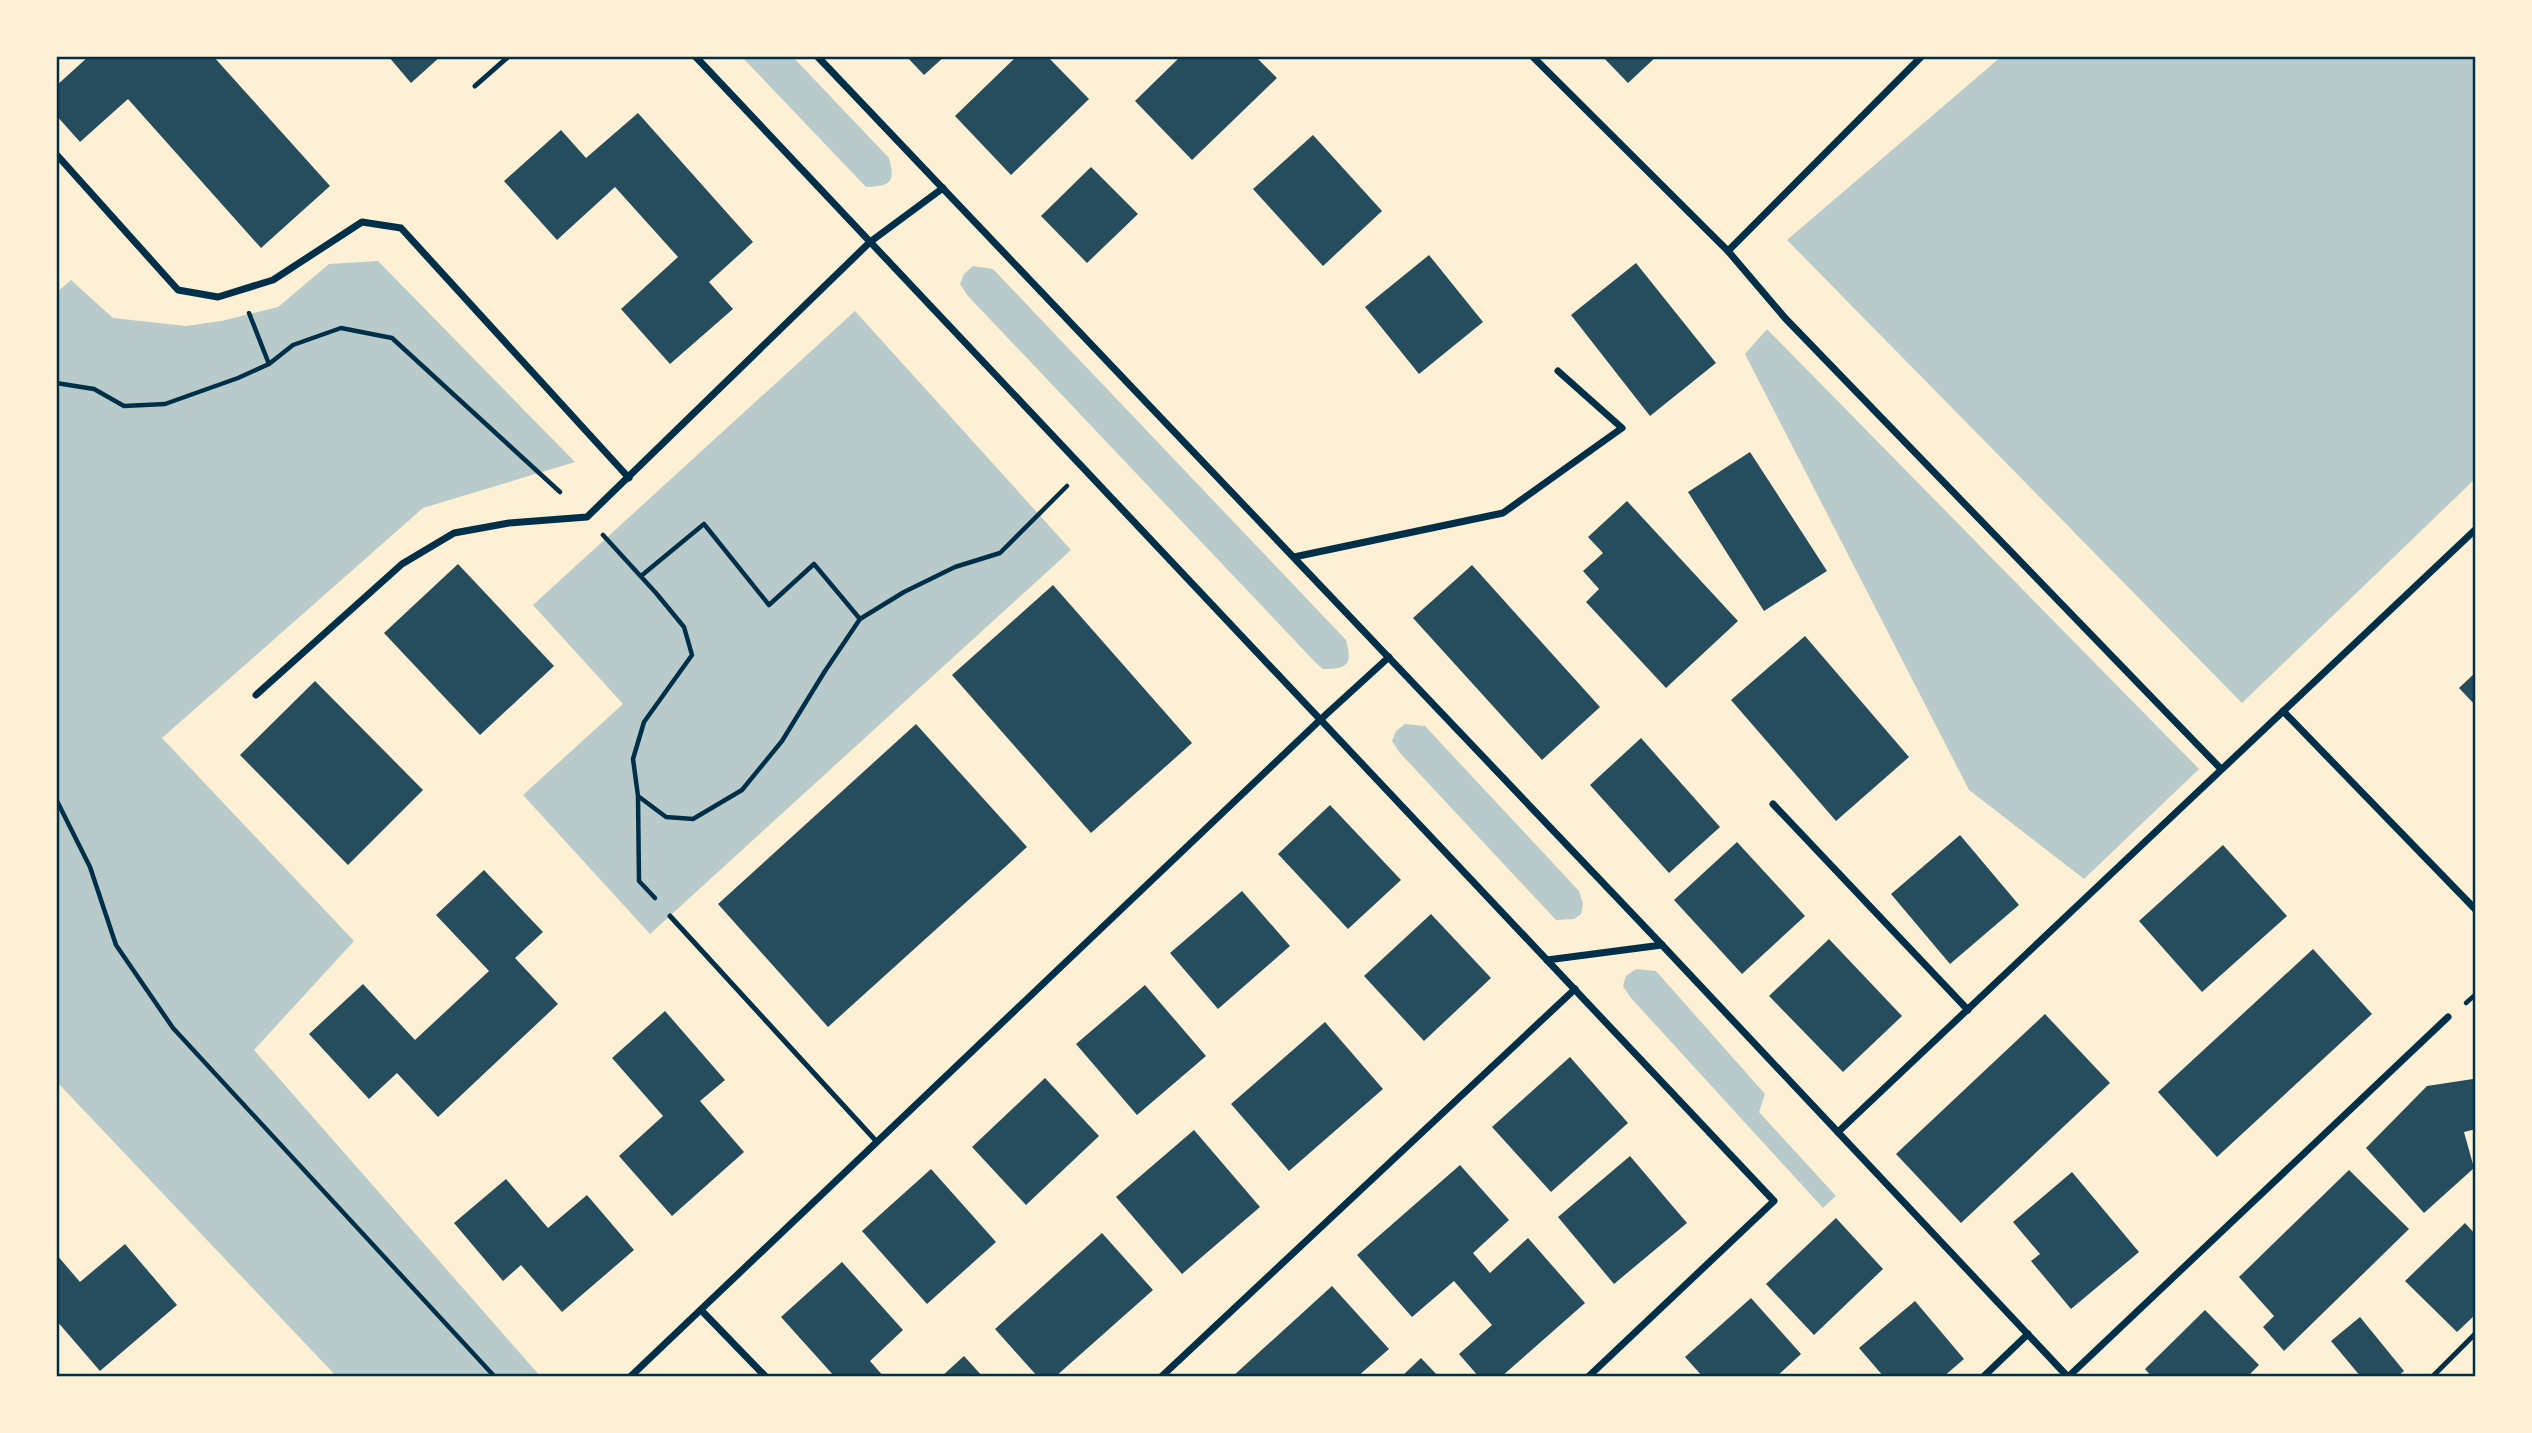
<svg xmlns="http://www.w3.org/2000/svg" width="2532" height="1433" font-family="Signika,sans-serif">
  <style>
    .green { fill: #b9caca }
    .building { fill: #264d5e }
    .lines { fill: none; stroke-linecap: round; stroke-linejoin: round }
    .path { stroke: #003049; stroke-width: 4.5 }
    .service { stroke: #003049; stroke-width: 5 }
    .minor { stroke: #003049; stroke-width: 7 }
    .neatline { fill: none; stroke: #003049; stroke-width: 2.5 }
  </style>
  <rect width="100%" height="100%" fill="#fdf0d5"/>
  <g class="green">
    <path d="M741,56H792L889,158C896,183 890,186 866,187Z"/>
    <path d="M2002,56H2476V478L2242,703L1787,240Z"/>
    <path d="M378,261L575,462L423,508L162,738L354,941L254,1050L541,1377H337L56,1081V293L71,280L113,318L186,326L221,321L278,307L329,264Z"/>
    <path d="M973,266L993,269L1346,640C1353,665 1347,669 1323,669L1316,663L968,296L960,284L964,274Z"/>
    <path d="M855,311L1071,550L650,934L523,795L623,704L533,605Z"/>
    <path d="M1767,329L2199,769L2084,879L1969,790L1745,354Z"/>
    <path d="M1405,724L1425,726L1579,891L1583,904L1581,914L1574,919L1556,920L1400,753L1392,741L1396,731Z"/>
    <path d="M1636,969L1656,971L1765,1094L1759,1112L1836,1196L1823,1208L1631,998L1623,986L1626,976Z"/>
  </g>
  <g class="building">
    <path d="M89,56H213L330,186L261,248L128,99L80,142L56,115V86Z"/>
    <path d="M388,56H441L411,83Z"/>
    <path d="M906,56H945L924,75Z"/>
    <path d="M1017,56H1047L1089,99L1011,175L955,116Z"/>
    <path d="M1181,56H1255L1277,78L1192,160L1135,101Z"/>
    <path d="M1602,56H1657L1628,83Z"/>
    <path d="M638,113L753,242L709,282L733,309L670,364L621,309L678,257L615,187L557,240L504,181L561,130L586,158Z"/>
    <path d="M1313,135L1382,211L1323,266L1253,189Z"/>
    <path d="M1091,167L1138,214L1087,263L1041,216Z"/>
    <path d="M1429,255L1483,322L1419,374L1365,307Z"/>
    <path d="M1636,263L1716,363L1650,416L1571,315Z"/>
    <path d="M1750,452L1827,571L1764,611L1688,492Z"/>
    <path d="M1627,501L1738,621L1666,688L1586,602L1599,589L1583,571L1603,553L1588,537Z"/>
    <path d="M458,564L554,666L480,735L384,633Z"/>
    <path d="M1472,565L1600,707L1542,760L1413,618Z"/>
    <path d="M1053,585L1192,743L1091,833L952,675Z"/>
    <path d="M1805,636L1909,757L1836,821L1731,700Z"/>
    <path d="M2476,672V706L2459,688Z"/>
    <path d="M315,681L423,790L348,865L240,755Z"/>
    <path d="M916,724L1027,847L828,1027L718,904Z"/>
    <path d="M1641,738L1720,827L1669,873L1590,785Z"/>
    <path d="M1330,805L1401,880L1348,929L1278,854Z"/>
    <path d="M1960,835L2019,905L1950,964L1891,894Z"/>
    <path d="M1737,842L1805,916L1742,974L1674,900Z"/>
    <path d="M2223,845L2287,916L2202,992L2139,921Z"/>
    <path d="M484,870L543,932L515,958L558,1004L438,1117L397,1073L369,1099L309,1034L363,984L415,1040L489,971L436,915Z"/>
    <path d="M1242,891L1290,946L1218,1009L1170,953Z"/>
    <path d="M1431,914L1491,978L1424,1041L1364,976Z"/>
    <path d="M1829,939L1902,1016L1843,1072L1769,996Z"/>
    <path d="M2313,949L2372,1014L2217,1157L2158,1092Z"/>
    <path d="M1145,985L1206,1056L1137,1115L1076,1044Z"/>
    <path d="M665,1011L725,1080L700,1101L744,1152L672,1216L619,1156L663,1116L612,1058Z"/>
    <path d="M2045,1014L2110,1083L1961,1223L1896,1154Z"/>
    <path d="M1325,1022L1383,1089L1289,1171L1231,1104Z"/>
    <path d="M1570,1057L1628,1123L1551,1192L1492,1127Z"/>
    <path d="M1045,1078L1099,1136L1026,1205L972,1147Z"/>
    <path d="M2473,1079L2476,1094V1129L2464,1132L2474,1168L2424,1213L2366,1148L2427,1086Z"/>
    <path d="M1194,1130L1260,1207L1182,1274L1116,1197Z"/>
    <path d="M1630,1156L1687,1223L1614,1284L1558,1217Z"/>
    <path d="M1460,1165L1509,1220L1473,1253L1490,1273L1528,1238L1585,1303L1501,1377H1479L1459,1354L1492,1325L1454,1281L1412,1317L1357,1255Z"/>
    <path d="M931,1169L996,1242L927,1304L862,1231Z"/>
    <path d="M2349,1170L2409,1229L2284,1351L2263,1327L2274,1316L2239,1277Z"/>
    <path d="M2072,1172L2139,1252L2071,1309L2031,1261L2040,1254L2013,1222Z"/>
    <path d="M506,1179L548,1228L587,1195L634,1250L562,1312L521,1265L503,1281L454,1223Z"/>
    <path d="M1836,1218L1883,1269L1814,1335L1766,1284Z"/>
    <path d="M2465,1223L2476,1235V1314L2457,1332L2405,1281Z"/>
    <path d="M1102,1233L1153,1290L1055,1377H1038L995,1329Z"/>
    <path d="M125,1244L177,1305L100,1371L56,1320V1254L80,1282Z"/>
    <path d="M842,1262L903,1330L870,1361L884,1377H835L781,1317Z"/>
    <path d="M1332,1286L1389,1349L1357,1377H1232Z"/>
    <path d="M1751,1298L1801,1354L1776,1377H1703L1685,1357Z"/>
    <path d="M1915,1301L1964,1359L1943,1377H1884L1859,1348Z"/>
    <path d="M2205,1310L2259,1365L2247,1377H2152L2145,1369Z"/>
    <path d="M2360,1317L2404,1371L2397,1377H2361L2331,1341Z"/>
    <path d="M964,1356L983,1377H941Z"/>
    <path d="M1421,1358L1439,1377H1401Z"/>
  </g>
  <g class="lines">
    <g class="path">
      <path d="M249,313L269,364"/>
      <path d="M56,383L94,389L124,406L165,404L238,378L269,364L293,345L341,328L392,338L560,492"/>
      <path d="M603,535L656,593L684,627L692,655L644,722L633,759L638,796L666,817L693,819L742,790L782,741L825,671L860,619L904,592L955,567L1000,553L1067,486"/>
      <path d="M641,576L704,524L769,605L814,564L860,619"/>
      <path d="M638,797L639,881L655,898"/>
      <path d="M56,799L90,867L116,945L173,1028L495,1377"/>
      <path d="M2466,1003L2476,994"/>
    </g>
    <g class="service">
      <path d="M475,86L509,56"/>
      <path d="M670,916L877,1142"/>
      <path d="M2432,1377L2476,1333"/>
    </g>
    <g class="minor">
      <path d="M695,56L1774,1201L1588,1377"/>
      <path d="M817,56L1662,945L2068,1377L2448,1017"/>
      <path d="M1532,56L1728,251L1785,318L2221,769"/>
      <path d="M56,154L178,290L218,297L273,280L362,222L401,228L629,478"/>
      <path d="M1728,251L1922,56"/>
      <path d="M1294,557L1503,513L1622,428L1558,371"/>
      <path d="M256,695L402,564L454,533L509,523L587,517L870,242L943,188"/>
      <path d="M2283,711L2476,910"/>
      <path d="M1773,804L1968,1010"/>
      <path d="M1547,960L1662,945"/>
      <path d="M1838,1132L2476,529"/>
      <path d="M701,1310L766,1377"/>
      <path d="M630,1377L1320,720L1389,657"/>
      <path d="M1161,1377L1575,989"/>
      <path d="M1983,1377L2028,1334"/>
    </g>
  </g>
  <rect width="2532" height="1433" fill="none" stroke="#fdf0d5" stroke-width="116"/>
  <rect x="58" y="58" width="2416" height="1317" class="neatline"/>
</svg>
